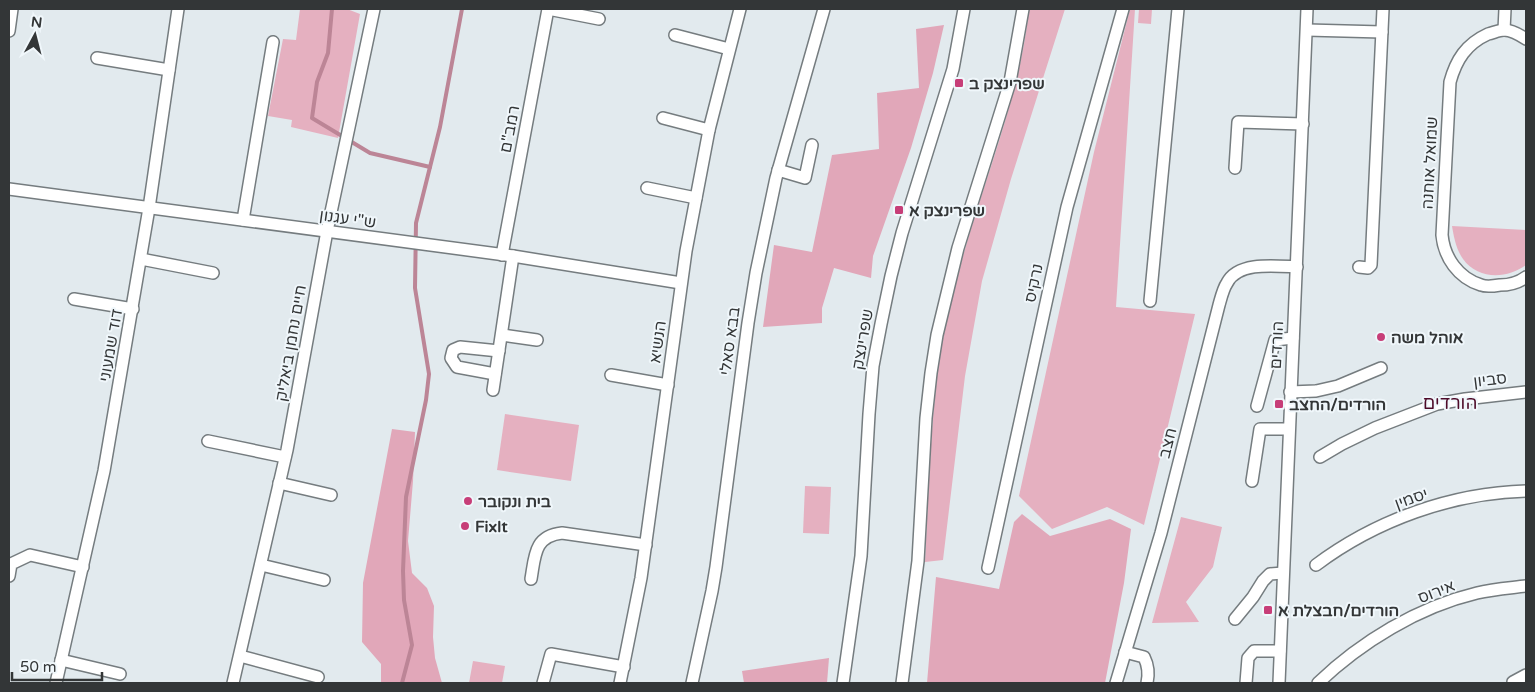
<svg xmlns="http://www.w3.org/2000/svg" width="1535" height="692" font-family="'Varela Round',Heebo,sans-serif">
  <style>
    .green { fill: #e5b0c0 }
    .forest { fill: #e1a7b9 }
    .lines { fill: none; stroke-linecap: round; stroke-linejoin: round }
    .stream { stroke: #bc8596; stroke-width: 4 }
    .minor-casing { stroke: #757c7f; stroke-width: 14 }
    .minor { stroke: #fff; stroke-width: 11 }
    .poi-dot { fill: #c73e78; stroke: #f0f7fb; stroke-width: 2 }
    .labels { text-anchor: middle; stroke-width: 4; stroke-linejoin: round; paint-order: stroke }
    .poi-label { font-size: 16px; font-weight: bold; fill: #333637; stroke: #f0f7fb; text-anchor: start }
    .street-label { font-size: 16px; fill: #333637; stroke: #f0f7fb }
    .neighbourhood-label { font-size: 18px; fill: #4d0a28; stroke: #f0f7fb }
  </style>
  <rect width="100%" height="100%" fill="#e2eaee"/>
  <g class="green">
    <path d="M300,9H347L360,14L338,138L291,127L292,120L268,116L283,39L296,40Z"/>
    <path d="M1029,9H1065L1011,179L982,281L965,376L943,560L925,562C928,500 930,438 937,376C940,348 947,319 954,291C976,196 1019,106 1029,9Z"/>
    <path d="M1130,9H1135L1116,307L1195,314L1144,525L1107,507L1052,529L1019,496L1094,152Z"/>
    <path d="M1139,9H1152L1151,24L1138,23Z"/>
    <path d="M1452,226L1526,230V265C1507,279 1478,280 1463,259C1456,249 1454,238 1452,226Z"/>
    <path d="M505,414L579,425L571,481L497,470Z"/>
    <path d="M805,486L831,487L829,534L803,533Z"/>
    <path d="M1181,517L1222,527L1213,567L1186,602L1199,622L1152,623Z"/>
    <path d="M473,661L505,666L502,683H469Z"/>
  </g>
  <g class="forest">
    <path d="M944,25L933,73L911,148L873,256L871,278L834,268L822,308V323L763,327L774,245L812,252L832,155L879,149L877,93L919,88L916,29Z"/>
    <path d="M392,429L415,432L413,481L408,541L412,573L427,588L434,606L433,637L435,658L442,683H381V664L362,642L363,583Z"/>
    <path d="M1022,514L1050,536L1110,519L1131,529L1124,583L1105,683H927L936,577L999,589L1014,522Z"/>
    <path d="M829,658L827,683H744L742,671Z"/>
  </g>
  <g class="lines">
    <g class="stream">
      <path d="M332,9L328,53L317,82L312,118L370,153L430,167"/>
      <path d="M402,683L412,645L404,600L403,571L406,497L426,400L429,374L415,288L416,223L440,127L462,9"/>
    </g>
    <g class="minor-casing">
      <g id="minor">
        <path d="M548,9L599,19"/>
        <path d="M1307,30L1382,32"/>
        <path d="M1504,30L1505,9"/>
        <path d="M9,31L12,9"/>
        <path d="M675,35L729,49"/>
        <path d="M1526,39C1520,35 1511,30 1504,30C1499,30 1493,33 1488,34C1466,44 1456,60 1450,82L1442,235C1444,257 1458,278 1481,285C1486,287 1494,286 1500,285C1510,285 1518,283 1526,277"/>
        <path d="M97,58L169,70"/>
        <path d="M663,118L709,130"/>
        <path d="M1235,168L1238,122L1303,124"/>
        <path d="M778,170L805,178L812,145"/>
        <path d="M647,188L696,198"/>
        <path d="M9,189L513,256L681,283"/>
        <path d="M243,220L273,42"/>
        <path d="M502,255L548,9"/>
        <path d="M141,259L213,273"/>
        <path d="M1359,267L1368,268L1371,265L1383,9"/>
        <path d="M74,299L133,309"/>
        <path d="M1150,301L1178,9"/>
        <path d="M502,335L537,340"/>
        <path d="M495,374L457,367L451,358L453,350L460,347L499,351"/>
        <path d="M611,375L668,385"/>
        <path d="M493,390L513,256"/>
        <path d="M1290,392L1316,391L1338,386L1381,368"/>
        <path d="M1257,406L1275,340L1293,338"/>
        <path d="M208,441L285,457"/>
        <path d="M1320,457L1342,444L1375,428L1437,404L1465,399L1526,392"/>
        <path d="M1252,481L1260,429H1289"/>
        <path d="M279,483L331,495"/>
        <path d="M261,565L324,580"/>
        <path d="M1316,565C1376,520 1452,493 1526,491"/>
        <path d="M988,568L1067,207L1123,9"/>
        <path d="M9,576L11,564L30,555L83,567"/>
        <path d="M531,579C535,556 534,536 562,533L646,545"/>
        <path d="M1235,619L1253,597L1263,581L1270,574L1283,573"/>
        <path d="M1125,652L1144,657C1148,665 1149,674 1147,683"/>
        <path d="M240,656L318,677"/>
        <path d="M61,660L120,674"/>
        <path d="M56,683L104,471L149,208L178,9"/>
        <path d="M233,683L287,450L327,231L374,9"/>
        <path d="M543,683L551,654L624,667"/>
        <path d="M620,683L641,578L686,251L709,130L740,9"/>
        <path d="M692,683L712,591L716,567L748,323L756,273L776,178L824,9"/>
        <path d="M843,683L861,556L869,414L873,366L881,324L891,276L902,233L953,69L964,9"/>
        <path d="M902,683L918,561L926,418L931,373L937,335L958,248L1010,82L1023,9"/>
        <path d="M1116,683L1161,533L1219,305C1221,298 1223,289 1227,283C1238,261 1276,266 1297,267"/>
        <path d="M1246,683L1248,658L1254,651H1280"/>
        <path d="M1279,683L1307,9"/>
        <path d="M1318,683C1361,642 1418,607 1477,593C1493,589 1510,588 1526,586"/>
        <path d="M1513,683V682L1526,675"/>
      </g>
    </g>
    <use href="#minor" class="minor"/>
  </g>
  <g class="poi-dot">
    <rect x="954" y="78" width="10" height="10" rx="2.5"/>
    <rect x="894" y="205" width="10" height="10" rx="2.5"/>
    <circle cx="1381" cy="337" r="5"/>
    <rect x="1274" y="399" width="10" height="10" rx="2.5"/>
    <circle cx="468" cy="501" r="5"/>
    <circle cx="465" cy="526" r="5"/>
    <rect x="1263" y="605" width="10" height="10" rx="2.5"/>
  </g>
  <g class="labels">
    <g class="poi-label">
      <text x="969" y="89">שפרינצק ב</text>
      <text x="909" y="216">שפרינצק א</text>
      <text x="1391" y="343">אוהל משה</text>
      <text x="1289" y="410">הורדים/החצב</text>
      <text x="478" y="507">בית ונקובר</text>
      <text x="475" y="532">FixIt</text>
      <text x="1278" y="616">הורדים/חבצלת א</text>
    </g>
    <g class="street-label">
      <text transform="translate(509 129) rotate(-79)" y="6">רמב"ם</text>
      <text transform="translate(1429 163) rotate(-87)" y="6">שמואל אוחנה</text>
      <text transform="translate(348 218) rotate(8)" y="6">ש"י עגנון</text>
      <text transform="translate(1033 283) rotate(-78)" y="6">נרקיס</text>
      <text transform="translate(862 339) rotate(-80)" y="6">שפרינצק</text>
      <text transform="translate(729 341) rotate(-82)" y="6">בבא סאלי</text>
      <text transform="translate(657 342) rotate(-82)" y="6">הנשיא</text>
      <text transform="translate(290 343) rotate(-80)" y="6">חיים נחמן ביאליק</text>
      <text transform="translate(110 345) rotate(-80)" y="6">דוד שמעוני</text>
      <text transform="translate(1276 345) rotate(-87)" y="6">הורדים</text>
      <text transform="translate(1490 379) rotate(-7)" y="6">סביון</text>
      <text transform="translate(1167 443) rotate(-76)" y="6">חצב</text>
      <text transform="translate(1411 498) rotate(-20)" y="6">יסמין</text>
      <text transform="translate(1436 591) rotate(-21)" y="6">אירוס</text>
    </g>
    <g class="neighbourhood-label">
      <text x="1450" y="409">הורדים</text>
    </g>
  </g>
  <rect width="1535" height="692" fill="none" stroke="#333637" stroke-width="20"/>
  <g transform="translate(35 35) rotate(7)" stroke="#f0f7fb" stroke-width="4" paint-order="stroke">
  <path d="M0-4L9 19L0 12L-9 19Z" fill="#333637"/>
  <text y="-8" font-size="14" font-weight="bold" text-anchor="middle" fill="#333637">N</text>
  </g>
  <path d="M12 672v8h90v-8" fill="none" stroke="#333637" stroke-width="2.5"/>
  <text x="20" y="672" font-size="15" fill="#333637" stroke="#f0f7fb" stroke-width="4" paint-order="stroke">50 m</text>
</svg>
